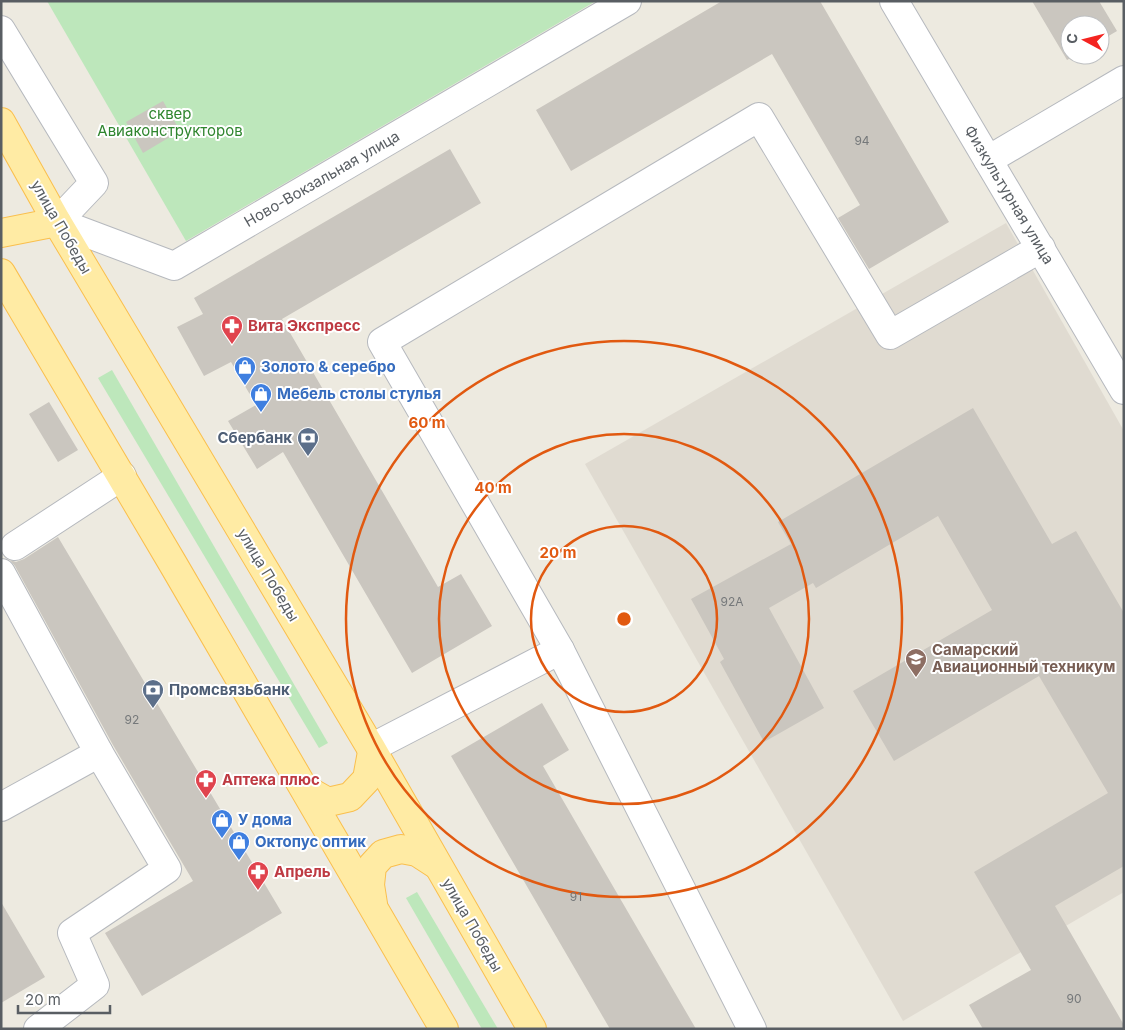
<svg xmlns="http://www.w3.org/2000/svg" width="1125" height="1030" font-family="Inter,sans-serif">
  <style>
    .education { fill: #e0dbd1 }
    .green { fill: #bde7bb }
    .building { fill: #cac6bf }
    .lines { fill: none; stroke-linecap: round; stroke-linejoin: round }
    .minor-casing { stroke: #b6b9be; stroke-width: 30 }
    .major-casing { stroke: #fabf4d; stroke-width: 30 }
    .minor { stroke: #fff; stroke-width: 28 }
    .major { stroke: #ffeba4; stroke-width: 28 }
    .ring { fill: none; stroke: #e15910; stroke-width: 2.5 }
    .labels { text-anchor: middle; stroke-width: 4; stroke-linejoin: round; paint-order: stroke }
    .number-label { font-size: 12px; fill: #75787a }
    .park-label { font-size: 15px; fill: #2f852e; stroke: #fff }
    .street-label { font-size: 15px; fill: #595e63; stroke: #fff }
    .health-label { font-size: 15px; font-weight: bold; fill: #be3a42; stroke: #fff; text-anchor: start }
    .shop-label { font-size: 15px; font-weight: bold; fill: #366cbe; stroke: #fff; text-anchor: start }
    .service-label { font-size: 15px; font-weight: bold; fill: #4e5e75; stroke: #fff; text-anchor: end }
    .education-label { font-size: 15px; font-weight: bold; fill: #785e54; stroke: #fff; text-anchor: start }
    .centre { fill: #e15910; stroke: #fff; stroke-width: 2.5 }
    .ring-label { font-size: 15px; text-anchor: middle; font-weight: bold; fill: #e15910; stroke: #fff; stroke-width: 4; stroke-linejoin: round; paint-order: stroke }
  </style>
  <rect width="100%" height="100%" fill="#edeae0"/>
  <path class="education" d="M1006,223L1124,431V892L903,1021L585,464Z"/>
  <g class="green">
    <path d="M47,1H596L186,241Z"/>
    <path d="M112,370L328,743L319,748L98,378Z"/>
    <path d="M417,892L498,1029H482L406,898Z"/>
  </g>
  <g class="building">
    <path d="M722,1H820L949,222L869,269L838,218L860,205L772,54L571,171L536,110Z"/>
    <path d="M1032,1H1099L1117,31L1100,41V25H1070V55H1076L1067,60Z"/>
    <path d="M163,101L180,131L143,153L126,122Z"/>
    <path d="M450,149L481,203L282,319L438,587L461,574L492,626L412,673L283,452L257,469L228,421L256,405L231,362L204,376L177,327L203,314L194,298Z"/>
    <path d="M49,402L78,450L58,462L29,414Z"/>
    <path d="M973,408L1052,544L1076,531L1124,613V866L1055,906L1124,1025V1029H983L969,1005L1031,970L974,872L1108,793L1039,676L894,761L853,691L992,610L938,516L816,588L813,583L769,608L824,708L764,742L720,662L724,659L691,599L791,544L778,522Z"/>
    <path d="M58,537L282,913L142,996L105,933L193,881L113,745L15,566L10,560L16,562L24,559Z"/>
    <path d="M542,703L569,750L543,766L696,1029H610L451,756Z"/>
    <path d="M1,902L45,977L1,1003Z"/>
  </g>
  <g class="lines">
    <g class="minor-casing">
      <g id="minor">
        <path d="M894,1L1124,390"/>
        <path d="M1,30L94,183L57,222L174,266L627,1"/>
        <path d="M988,160L1124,80"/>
        <path d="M15,546L122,476"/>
        <path d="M1,573L99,753L167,869L72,933L95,985L38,1029"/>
        <path d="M371,748L560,650"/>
        <path d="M1,807L99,753"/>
        <path d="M752,1029L560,650L382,342L759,117L890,335L1041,248"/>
      </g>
    </g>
    <g class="major-casing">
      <g id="major">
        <path d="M1,122L57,222L371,748L532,1029"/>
        <path d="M1,233L57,222"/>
        <path d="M1,273L173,564L444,1029"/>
        <path d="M305,789L328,802L350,797L367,779L372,752"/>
        <path d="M373,904L370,885L372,866L383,854L401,849L417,852L437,865"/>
      </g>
    </g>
    <use href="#minor" class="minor"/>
    <use href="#major" class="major"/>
  </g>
  <g class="ring">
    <circle cx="624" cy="619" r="93"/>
    <circle cx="624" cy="619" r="185"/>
    <circle cx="624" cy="619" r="278"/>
  </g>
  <defs>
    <g id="pharmacy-pin" transform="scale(1.125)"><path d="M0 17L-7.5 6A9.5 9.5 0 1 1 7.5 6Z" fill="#e0444e" stroke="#fff"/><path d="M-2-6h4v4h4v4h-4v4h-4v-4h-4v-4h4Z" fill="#fff"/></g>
    <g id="shop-pin" transform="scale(1.125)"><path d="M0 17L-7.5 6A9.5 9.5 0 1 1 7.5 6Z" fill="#3f7fe0" stroke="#fff"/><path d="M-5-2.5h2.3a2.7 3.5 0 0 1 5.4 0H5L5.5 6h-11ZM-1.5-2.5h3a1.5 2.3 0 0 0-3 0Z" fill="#fff"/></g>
    <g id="bank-pin" transform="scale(1.125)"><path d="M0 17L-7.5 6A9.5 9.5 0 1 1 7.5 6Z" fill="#5c6f8a" stroke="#fff"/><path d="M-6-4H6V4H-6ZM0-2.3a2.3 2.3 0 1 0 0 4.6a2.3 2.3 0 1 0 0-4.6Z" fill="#fff"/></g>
    <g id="university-pin" transform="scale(1.125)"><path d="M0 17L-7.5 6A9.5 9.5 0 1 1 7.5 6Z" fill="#8d6e63" stroke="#fff"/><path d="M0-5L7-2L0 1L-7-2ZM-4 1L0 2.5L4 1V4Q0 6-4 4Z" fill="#fff"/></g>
  </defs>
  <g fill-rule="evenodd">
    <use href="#pharmacy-pin" x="232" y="326"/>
    <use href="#shop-pin" x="245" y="367"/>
    <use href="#shop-pin" x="261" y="394"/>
    <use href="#bank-pin" x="308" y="438"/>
    <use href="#university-pin" x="916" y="659"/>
    <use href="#bank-pin" x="153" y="690"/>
    <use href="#pharmacy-pin" x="206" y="780"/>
    <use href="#shop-pin" x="222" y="820"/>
    <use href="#shop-pin" x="239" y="842"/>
    <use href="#pharmacy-pin" x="258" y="872"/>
  </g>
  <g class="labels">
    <g class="number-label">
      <text x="862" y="145">94</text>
      <text x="732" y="606">92А</text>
      <text x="132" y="724">92</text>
      <text x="576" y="901">91</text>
      <text x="1074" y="1003">90</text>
    </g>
    <g class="park-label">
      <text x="170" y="119">сквер<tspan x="170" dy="17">Авиаконструкторов</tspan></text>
    </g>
    <g class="street-label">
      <text transform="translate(322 179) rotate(-30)" y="5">Ново-Вокзальная улица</text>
      <text transform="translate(1009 195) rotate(59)" y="5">Физкультурная улица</text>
      <text transform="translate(61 227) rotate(60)" y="5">улица Победы</text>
      <text transform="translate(268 575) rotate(59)" y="5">улица Победы</text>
      <text transform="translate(472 925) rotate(60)" y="5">улица Победы</text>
    </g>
    <g class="health-label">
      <text x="248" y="331">Вита Экспресс</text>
      <text x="222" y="785">Аптека плюс</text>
      <text x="274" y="877">Апрель</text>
    </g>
    <g class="shop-label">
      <text x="261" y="372">Золото &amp; серебро</text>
      <text x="277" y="399">Мебель столы стулья</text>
      <text x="238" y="825">У дома</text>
      <text x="255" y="847">Октопус оптик</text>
    </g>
    <g class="service-label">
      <text x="292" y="443">Сбербанк</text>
      <text x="169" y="695" text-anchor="start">Промсвязьбанк</text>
    </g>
    <g class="education-label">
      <text x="932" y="655">Самарский<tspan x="932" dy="17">Авиационный техникум</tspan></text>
    </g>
  </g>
  <circle cx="624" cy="619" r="8" class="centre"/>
  <g class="ring-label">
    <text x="427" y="428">60 m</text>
    <text x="493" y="493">40 m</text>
    <text x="558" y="558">20 m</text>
  </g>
  <rect width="1125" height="1030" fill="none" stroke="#595e63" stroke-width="5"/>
  <g transform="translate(1085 40) rotate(277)"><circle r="24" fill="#ffffff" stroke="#bdbfc1"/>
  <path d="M0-4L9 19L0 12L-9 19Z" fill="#f42420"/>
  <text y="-8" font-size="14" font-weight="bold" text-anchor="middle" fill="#595e63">С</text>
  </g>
  <path d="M18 1005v8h92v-8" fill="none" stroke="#595e63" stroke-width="2.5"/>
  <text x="25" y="1005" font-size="15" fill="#595e63" stroke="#ffffff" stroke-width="4" paint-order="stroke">20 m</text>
</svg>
